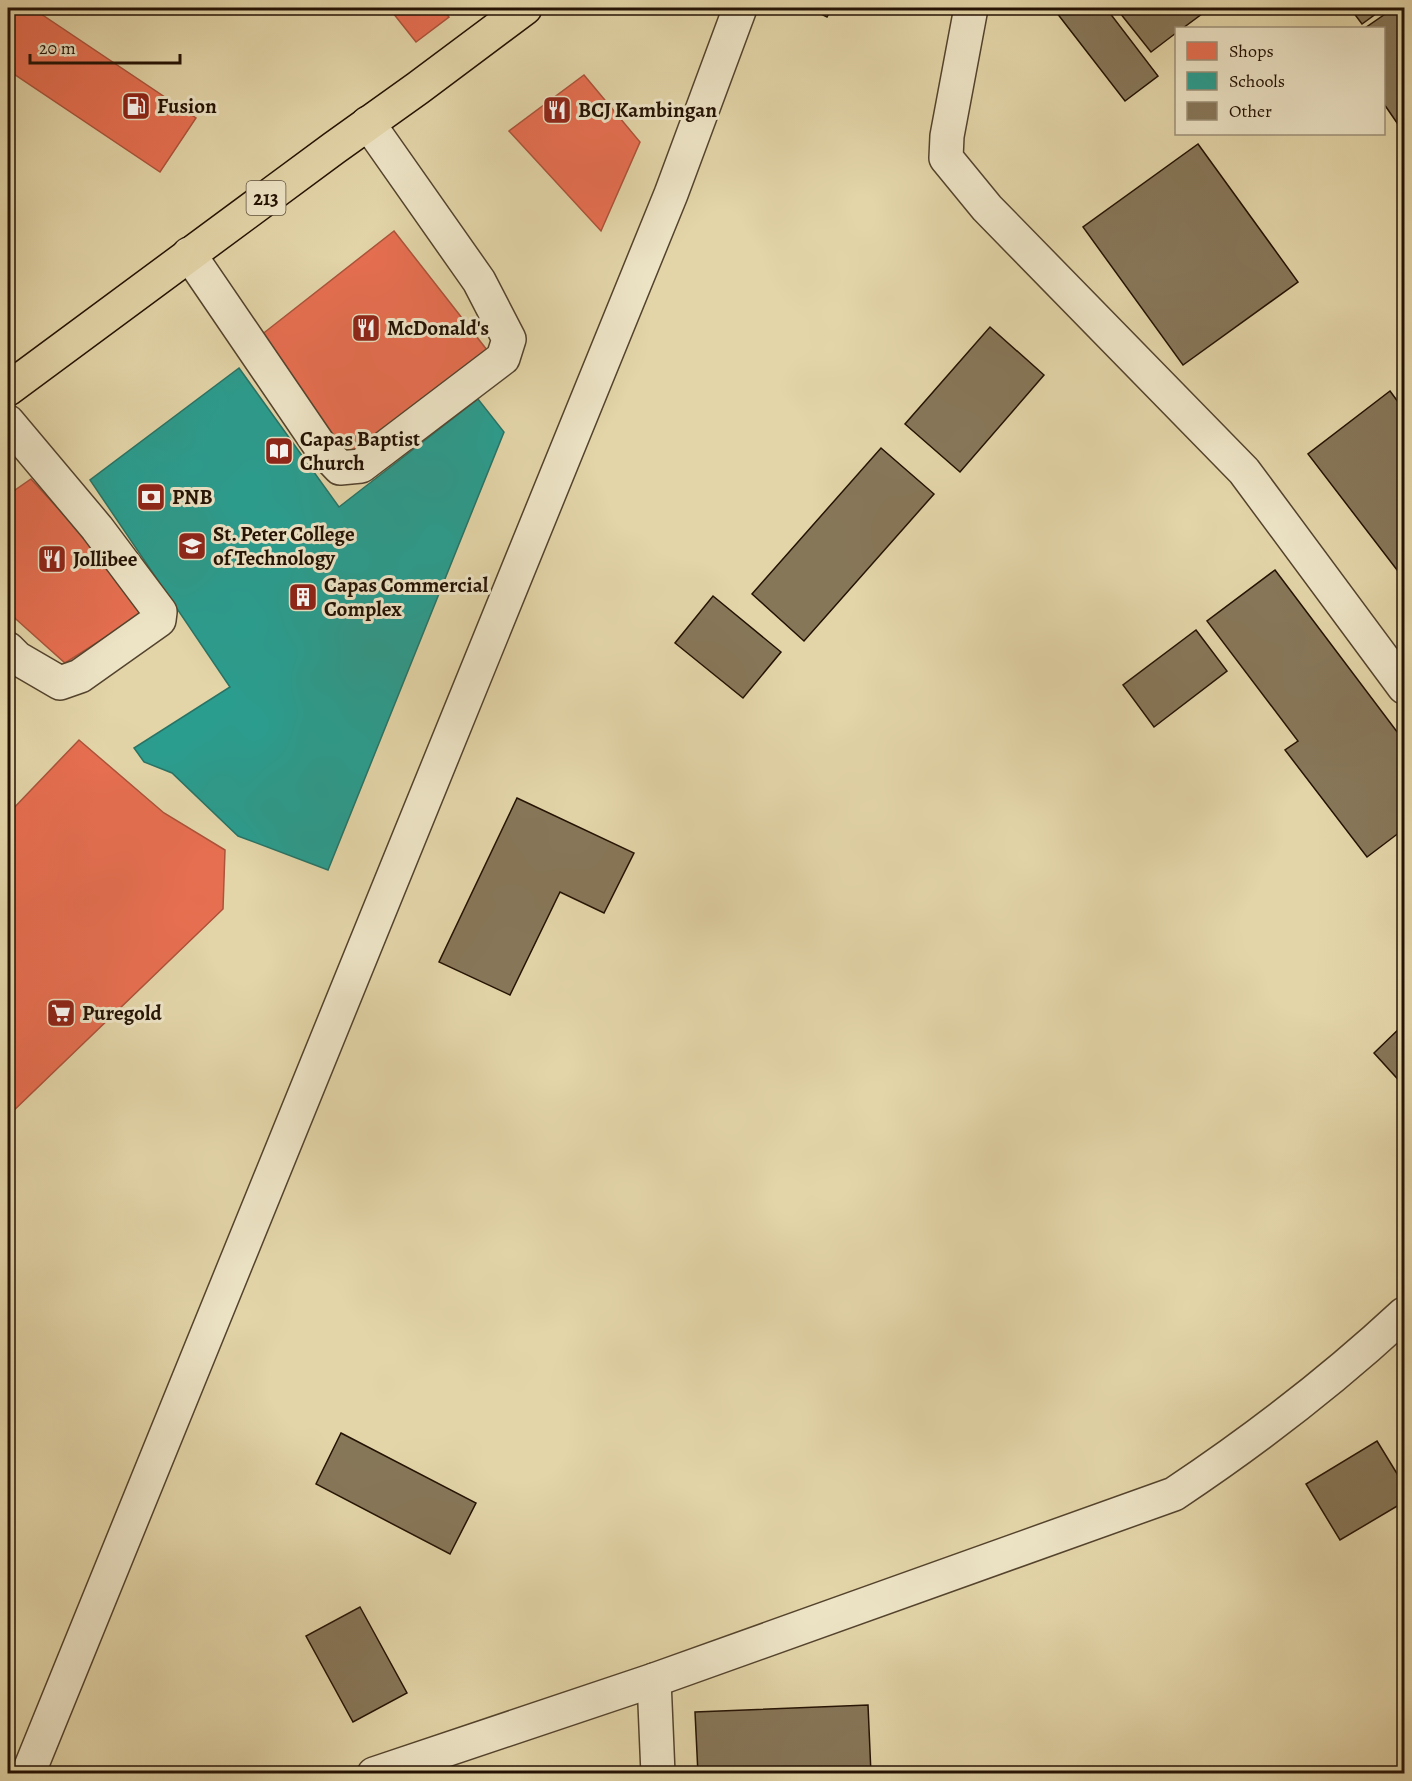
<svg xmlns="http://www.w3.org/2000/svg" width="1412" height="1781" font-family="Alegreya,serif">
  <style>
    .shops { fill: #e76f51; stroke: #ac533a; stroke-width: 1.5 }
    .schools { fill: #2a9d8f; stroke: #287365; stroke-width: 1.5 }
    .building { fill: #877759; stroke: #241204; stroke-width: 1.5 }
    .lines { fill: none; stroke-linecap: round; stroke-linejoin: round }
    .minor-casing { stroke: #54432d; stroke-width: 36 }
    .major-casing { stroke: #241204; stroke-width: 36 }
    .minor { stroke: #ede4c6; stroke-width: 33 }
    .major { stroke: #e3d5a8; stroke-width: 33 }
    .labels { text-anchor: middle; stroke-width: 6; stroke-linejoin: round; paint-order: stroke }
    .shield { fill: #ede4c6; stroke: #60513e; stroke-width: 1.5 }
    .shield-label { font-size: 20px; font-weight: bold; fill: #241204 }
    .poi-label { font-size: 21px; font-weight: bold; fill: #241204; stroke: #ede4c6; text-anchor: start }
  </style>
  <rect width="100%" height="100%" fill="#e3d5a8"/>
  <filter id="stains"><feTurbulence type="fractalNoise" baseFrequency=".00333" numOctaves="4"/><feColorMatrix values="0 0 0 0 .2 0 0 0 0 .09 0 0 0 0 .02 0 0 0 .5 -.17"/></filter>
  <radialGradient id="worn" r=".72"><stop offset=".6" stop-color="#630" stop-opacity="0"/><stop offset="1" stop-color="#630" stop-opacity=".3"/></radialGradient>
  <g class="shops">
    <path d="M8,8H32L196,118L160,172L8,70Z"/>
    <path d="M389,8H442L449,17L416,42Z"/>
    <path d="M584,75L640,142L601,231L509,131Z"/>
    <path d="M394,231L487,350L353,459L256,339Z"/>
    <path d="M31,479L150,609L65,663L8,612V495Z"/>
    <path d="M79,740L164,813L225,850L223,909L8,1116V814Z"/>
  </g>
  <path class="schools" d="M239,368L339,507L478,399L504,432L328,870L238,836L172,773L144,762L134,748L230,687L90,480Z"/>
  <g class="building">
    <path d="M809,8H832L827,17Z"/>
    <path d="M1053,8H1106L1158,76L1125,101Z"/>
    <path d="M1116,8H1210L1183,28H1176V33L1151,52Z"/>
    <path d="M1350,8H1384L1362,24Z"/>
    <path d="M1394,8H1404V133L1384,104V28H1365Z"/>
    <path d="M1198,144L1298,282L1183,365L1083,227Z"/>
    <path d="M990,327L1044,375L960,472L905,424Z"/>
    <path d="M1390,391L1404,410V579L1308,454Z"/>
    <path d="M881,448L934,494L804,641L752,594Z"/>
    <path d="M1275,570L1404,741V829L1367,857L1285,750L1298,741L1207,621Z"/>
    <path d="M713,596L781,652L743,698L675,643Z"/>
    <path d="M1196,630L1227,671L1154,727L1123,685Z"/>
    <path d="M517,798L634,853L604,913L560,892L510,995L439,962Z"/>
    <path d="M1404,1024V1086L1374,1053Z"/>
    <path d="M341,1433L476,1503L450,1554L316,1484Z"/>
    <path d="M1377,1441L1404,1485V1502L1340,1540L1306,1484Z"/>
    <path d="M360,1607L407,1693L353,1722L306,1636Z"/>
    <path d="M868,1705L871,1774H698L695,1712Z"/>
  </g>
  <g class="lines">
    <g class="minor-casing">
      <g id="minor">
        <path d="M971,8L947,136L946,158L987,208L1244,471L1404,687"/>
        <path d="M189,254L322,449L340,468L361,466L503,358L509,339L479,281L368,123"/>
        <path d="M8,422L97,528L160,612L159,620L80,676L60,683L17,658L8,649"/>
        <path d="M654,1680L658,1774"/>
        <path d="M28,1774L671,194L740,8"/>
        <path d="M374,1774L654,1680L1174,1494C1255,1440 1333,1380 1404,1314"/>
      </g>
    </g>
    <g class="major-casing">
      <path id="major" d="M8,389L334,148L418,88L525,8"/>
    </g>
    <use href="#minor" class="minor"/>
    <use href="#major" class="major"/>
  </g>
  <defs>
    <g id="fuel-square" transform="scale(1.5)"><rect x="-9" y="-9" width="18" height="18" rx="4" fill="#8f2418" stroke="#ede4c6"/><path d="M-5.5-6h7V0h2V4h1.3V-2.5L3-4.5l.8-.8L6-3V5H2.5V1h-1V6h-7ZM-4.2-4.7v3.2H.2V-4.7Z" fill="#fff"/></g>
    <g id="restaurant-square" transform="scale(1.5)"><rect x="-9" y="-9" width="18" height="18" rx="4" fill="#8f2418" stroke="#ede4c6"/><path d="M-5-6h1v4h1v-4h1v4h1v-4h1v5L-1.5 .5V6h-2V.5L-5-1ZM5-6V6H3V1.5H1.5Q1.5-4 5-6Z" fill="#fff"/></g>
    <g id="library-square" transform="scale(1.5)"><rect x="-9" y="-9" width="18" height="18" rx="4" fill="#8f2418" stroke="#ede4c6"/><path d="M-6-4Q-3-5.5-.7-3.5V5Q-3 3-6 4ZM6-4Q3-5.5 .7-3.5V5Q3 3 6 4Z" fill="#fff"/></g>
    <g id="bank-square" transform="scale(1.5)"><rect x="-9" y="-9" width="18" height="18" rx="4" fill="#8f2418" stroke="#ede4c6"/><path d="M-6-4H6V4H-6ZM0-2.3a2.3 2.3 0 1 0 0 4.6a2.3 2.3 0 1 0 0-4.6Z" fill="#fff"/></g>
    <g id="university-square" transform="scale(1.5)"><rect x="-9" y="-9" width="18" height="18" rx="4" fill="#8f2418" stroke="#ede4c6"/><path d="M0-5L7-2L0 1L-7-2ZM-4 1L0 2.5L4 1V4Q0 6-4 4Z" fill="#fff"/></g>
    <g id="building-square" transform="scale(1.5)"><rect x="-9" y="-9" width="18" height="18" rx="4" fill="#8f2418" stroke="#ede4c6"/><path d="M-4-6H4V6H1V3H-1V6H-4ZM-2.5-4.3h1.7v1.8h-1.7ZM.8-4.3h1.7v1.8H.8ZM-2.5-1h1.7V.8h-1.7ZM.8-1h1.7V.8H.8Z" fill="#fff"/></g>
    <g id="supermarket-square" transform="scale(1.5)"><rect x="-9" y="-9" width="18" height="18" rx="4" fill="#8f2418" stroke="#ede4c6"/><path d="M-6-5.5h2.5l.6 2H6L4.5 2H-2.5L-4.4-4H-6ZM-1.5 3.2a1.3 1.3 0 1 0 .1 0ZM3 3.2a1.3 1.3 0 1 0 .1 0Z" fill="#fff"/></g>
  </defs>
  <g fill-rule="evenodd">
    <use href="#fuel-square" x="136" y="106"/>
    <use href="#restaurant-square" x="557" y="110"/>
    <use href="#restaurant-square" x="366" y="328"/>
    <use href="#library-square" x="279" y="451"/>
    <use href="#bank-square" x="151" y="497"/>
    <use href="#university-square" x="192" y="546"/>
    <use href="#restaurant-square" x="52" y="559"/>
    <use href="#building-square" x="303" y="597"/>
    <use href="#supermarket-square" x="61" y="1013"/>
  </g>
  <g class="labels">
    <rect class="shield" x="246.5" y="181" width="39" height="34" rx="4.5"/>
    <g class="shield-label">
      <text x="266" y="205">213</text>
    </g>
    <g class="poi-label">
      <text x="157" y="113">Fusion</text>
      <text x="578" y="117">BCJ Kambingan</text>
      <text x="387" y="335">McDonald's</text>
      <text x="300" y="446">Capas Baptist<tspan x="300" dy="24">Church</tspan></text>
      <text x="172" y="504">PNB</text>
      <text x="213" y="541">St. Peter College<tspan x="213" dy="24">of Technology</tspan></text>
      <text x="73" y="566">Jollibee</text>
      <text x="324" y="592">Capas Commercial<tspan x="324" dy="24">Complex</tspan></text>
      <text x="82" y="1020">Puregold</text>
    </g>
  </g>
  <rect width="1412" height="1781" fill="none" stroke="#e3d5a8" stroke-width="30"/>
  <rect x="9" y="9" width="1394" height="1763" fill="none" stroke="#241204" stroke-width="3"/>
  <rect x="15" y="15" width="1382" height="1751" fill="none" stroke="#241204" stroke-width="1.5"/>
  <rect x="1175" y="27" width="210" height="108" fill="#ede4c6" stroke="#9d9078" stroke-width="1.5"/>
  <rect x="1187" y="42" width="30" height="18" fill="#e76f51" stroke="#9d9078" stroke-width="1.5"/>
  <text x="1229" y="57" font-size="18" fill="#241204">Shops</text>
  <rect x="1187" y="72" width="30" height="18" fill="#2a9d8f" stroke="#9d9078" stroke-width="1.5"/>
  <text x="1229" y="87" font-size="18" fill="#241204">Schools</text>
  <rect x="1187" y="102" width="30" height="18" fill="#877759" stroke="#9d9078" stroke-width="1.5"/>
  <text x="1229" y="117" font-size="18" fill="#241204">Other</text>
  <path d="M30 54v9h150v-9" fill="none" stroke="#241204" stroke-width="3"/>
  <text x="39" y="54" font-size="18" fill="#241204" stroke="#ede4c6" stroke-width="4.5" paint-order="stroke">20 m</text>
  <rect width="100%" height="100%" filter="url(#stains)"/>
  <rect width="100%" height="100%" fill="url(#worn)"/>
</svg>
